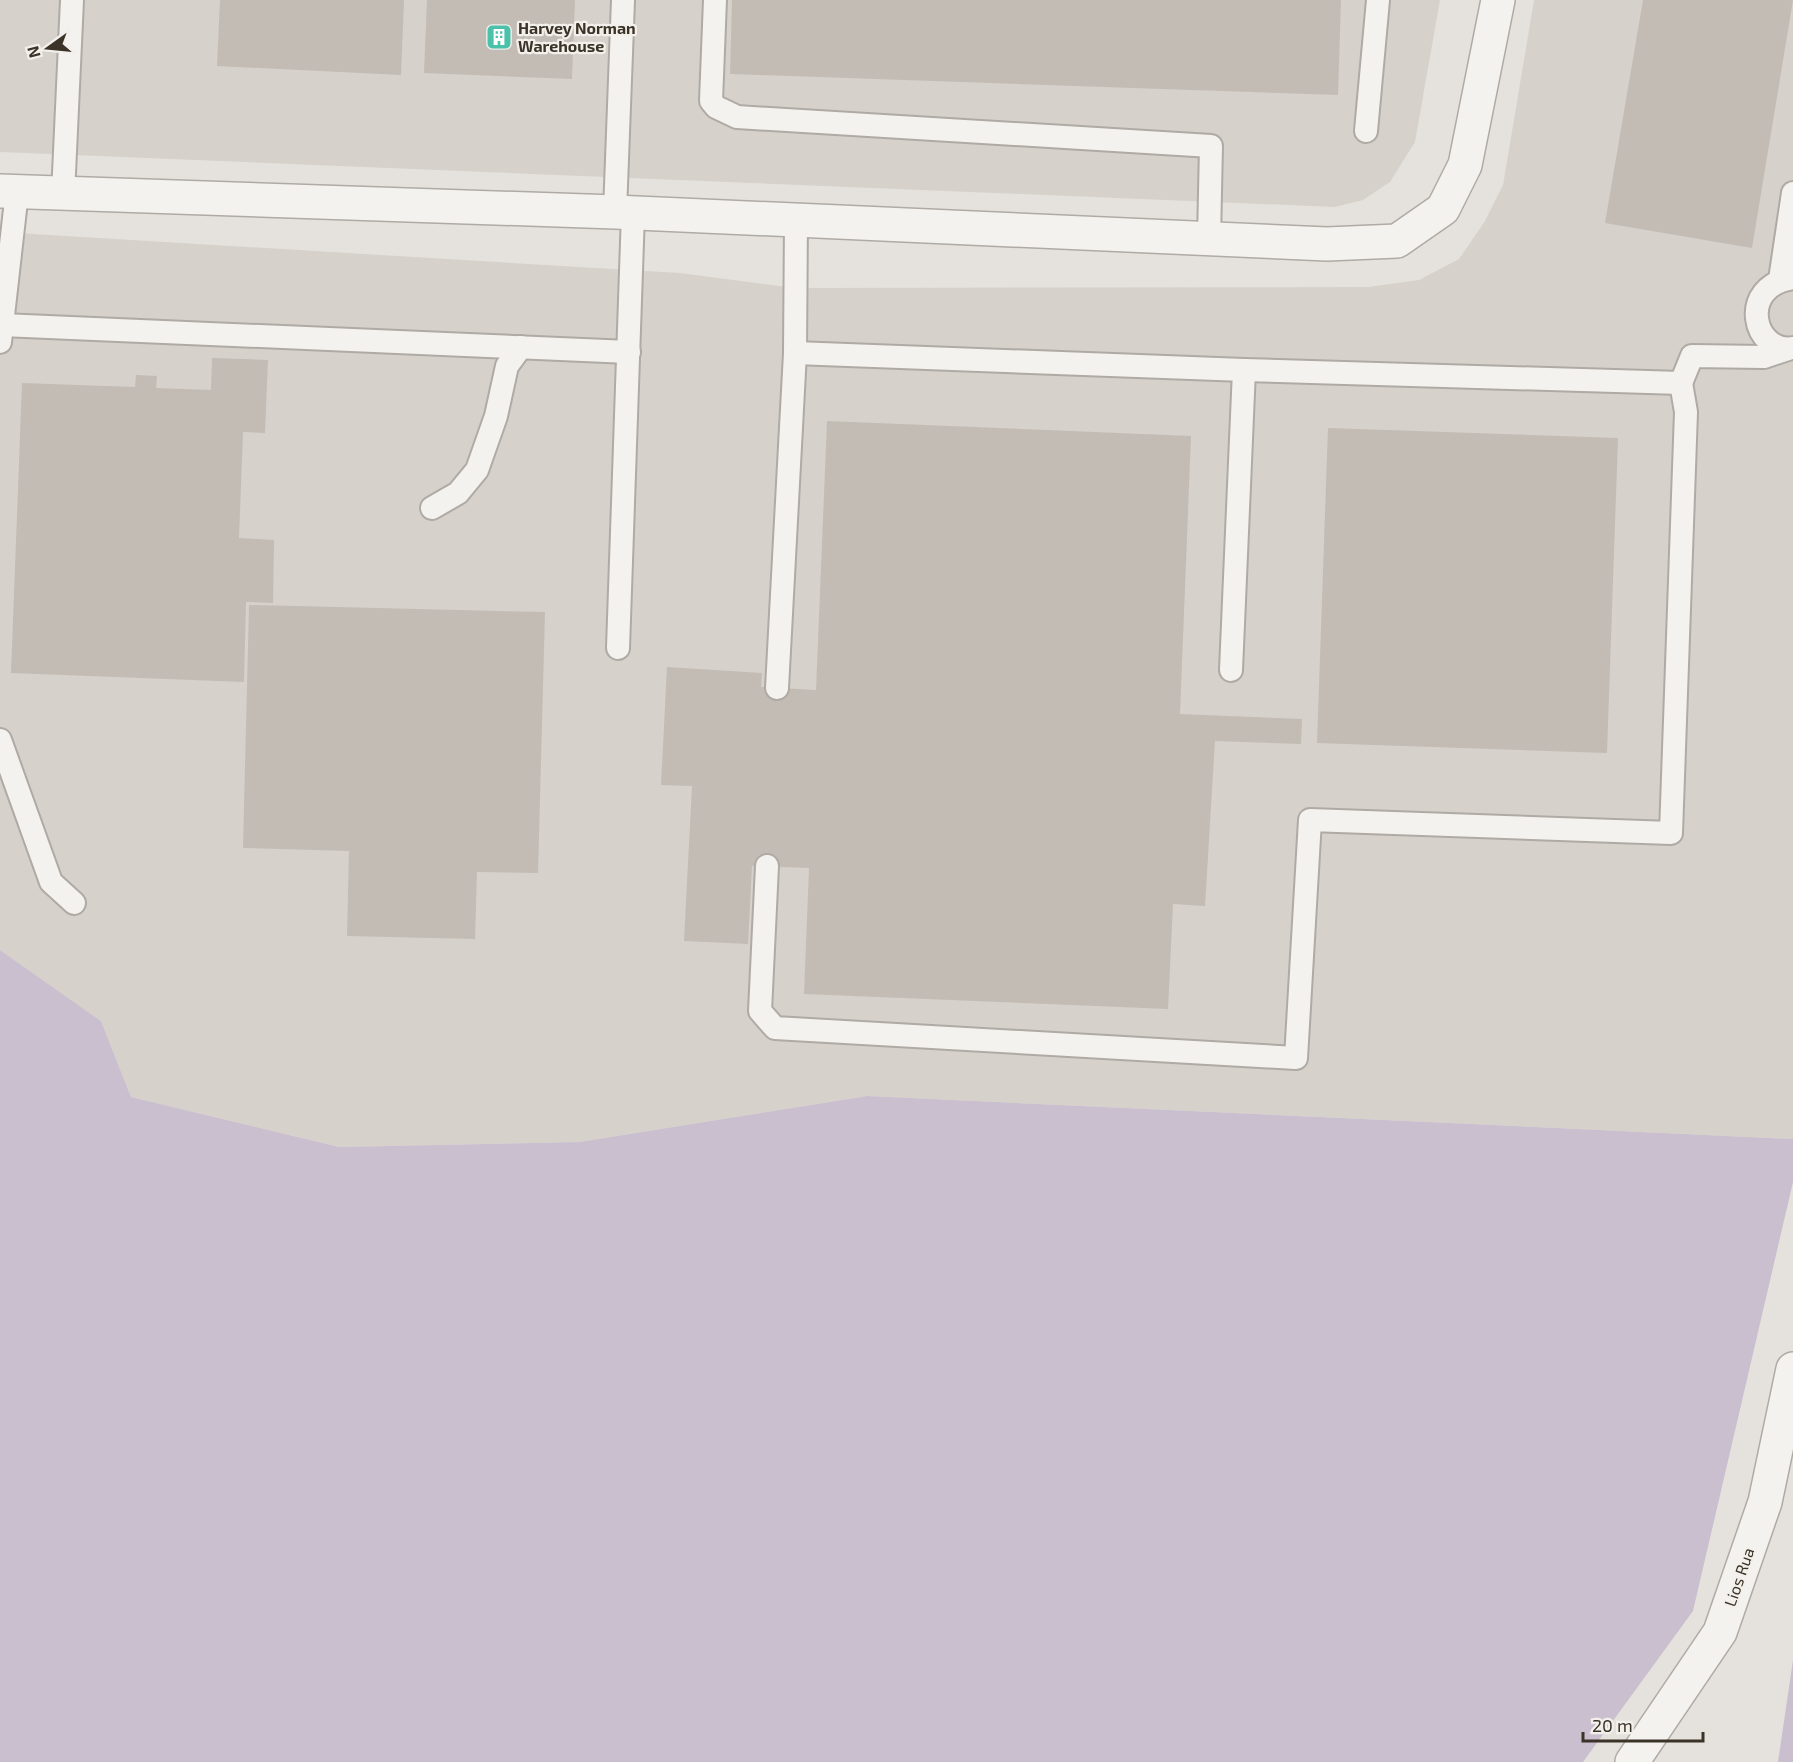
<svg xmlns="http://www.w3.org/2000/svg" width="1793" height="1762" font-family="'Exo 2',sans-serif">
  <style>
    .built { fill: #d7d1cb }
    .green { fill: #cabfcf }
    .building { fill: #c2bcb5 }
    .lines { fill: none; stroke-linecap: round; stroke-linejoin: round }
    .lane-casing { stroke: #afaaa3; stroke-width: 26 }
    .street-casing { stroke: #afaaa3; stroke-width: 36 }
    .lane { stroke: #f4f2ef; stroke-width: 22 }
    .street { stroke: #f4f2ef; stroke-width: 33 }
    .labels { text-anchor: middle; stroke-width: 4.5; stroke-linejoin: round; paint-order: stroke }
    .poi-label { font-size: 16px; font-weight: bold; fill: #3b3328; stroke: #f3f0ec; text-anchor: start }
    .street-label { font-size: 16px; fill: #3b3328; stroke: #f3f0ec }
  </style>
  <rect width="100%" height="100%" fill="#e5e2dd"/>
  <g class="built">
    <path d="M0,0H1440L1415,142L1390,182L1363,200L1335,207L0,152Z"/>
    <path d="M1534,0H1793V1139L867,1096L579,1142L339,1147L131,1097L101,1021L0,950V232L680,273L795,288L1368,287L1419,280L1459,259L1485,221L1503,185Z"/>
  </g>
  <g class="green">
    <path d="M0,950L101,1021L131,1097L339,1147L579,1142L867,1096L1793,1139V1182L1693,1611L1583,1762H0Z"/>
    <path d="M1793,1660V1762H1778Z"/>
  </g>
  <g class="building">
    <path d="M220,0H404L401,75L217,66Z"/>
    <path d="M427,0H575L572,79L424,73Z"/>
    <path d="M732,0H1341L1338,95L730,74Z"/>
    <path d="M1643,0H1793L1752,248L1605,223Z"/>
    <path d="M212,358L268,360L265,433L243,432L239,538L274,540L273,603L246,602L244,682L11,673L22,383L135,387L136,375L157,376L156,388L211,390Z"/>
    <path d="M827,421L1191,436L1180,714L1302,719L1301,744L1215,741L1205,906L1173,904L1168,1009L804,994L809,868L752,866L748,944L684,941L692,786L661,785L667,667L762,673L761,687L816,690Z"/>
    <path d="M1328,428L1618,438L1607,753L1317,743Z"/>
    <path d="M249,605L545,612L538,873L477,872L475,939L347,936L349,851L243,848Z"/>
  </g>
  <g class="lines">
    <g class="lane-casing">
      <g id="lane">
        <path d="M715,0L711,101L716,107L737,117L1211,146L1209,239"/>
        <path d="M1366,131L1378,0"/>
        <path d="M63,195L72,0"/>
        <path d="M615,212L623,0"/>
        <path d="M1793,278C1737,286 1753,354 1793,348"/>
        <path d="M1780,280L1793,193"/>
        <path d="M2,325L629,352"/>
        <path d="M0,342L17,192"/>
        <path d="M1681,383L1692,356L1764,357L1788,349"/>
        <path d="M432,508L458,493L477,470L496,416L507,366L521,347"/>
        <path d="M618,648L633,213"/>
        <path d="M1231,670L1244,370"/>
        <path d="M777,688L795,353"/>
        <path d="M0,740L51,882L74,903"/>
        <path d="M767,866L760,1011L775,1028L1296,1058L1310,820L1671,833L1686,412L1681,383L1244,370L795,353L796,220"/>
      </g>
    </g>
    <g class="street-casing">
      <g id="street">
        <path d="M0,191L615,212L1327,244L1397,241L1443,209L1465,165L1498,0"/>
        <path d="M1632,1762L1720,1632L1765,1502L1793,1369"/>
      </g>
    </g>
    <use href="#lane" class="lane"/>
    <use href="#street" class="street"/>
  </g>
  <defs>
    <g id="building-square" transform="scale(1.35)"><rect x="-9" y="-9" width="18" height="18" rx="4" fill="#4bc1a9" stroke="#f3f0ec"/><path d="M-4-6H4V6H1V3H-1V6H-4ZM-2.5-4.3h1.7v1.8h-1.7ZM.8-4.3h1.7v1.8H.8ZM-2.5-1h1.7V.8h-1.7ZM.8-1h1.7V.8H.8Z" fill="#fff"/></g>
  </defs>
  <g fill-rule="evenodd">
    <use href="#building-square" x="499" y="37"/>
  </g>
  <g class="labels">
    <g class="poi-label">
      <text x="518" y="34">Harvey Norman<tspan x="518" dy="18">Warehouse</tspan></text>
    </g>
    <g class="street-label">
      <text transform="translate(1739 1577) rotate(-71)" y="6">Lios Rua</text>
    </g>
  </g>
  <g transform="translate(48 48) rotate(255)" stroke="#f3f0ec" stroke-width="4.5" paint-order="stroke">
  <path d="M0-4.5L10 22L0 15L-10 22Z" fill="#3b3328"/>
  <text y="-9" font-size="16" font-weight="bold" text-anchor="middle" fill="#3b3328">N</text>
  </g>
  <path d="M1583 1732v9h120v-9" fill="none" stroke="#3b3328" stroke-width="3"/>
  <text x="1592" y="1732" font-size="18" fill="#3b3328" stroke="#f3f0ec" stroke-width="4.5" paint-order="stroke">20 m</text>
</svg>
